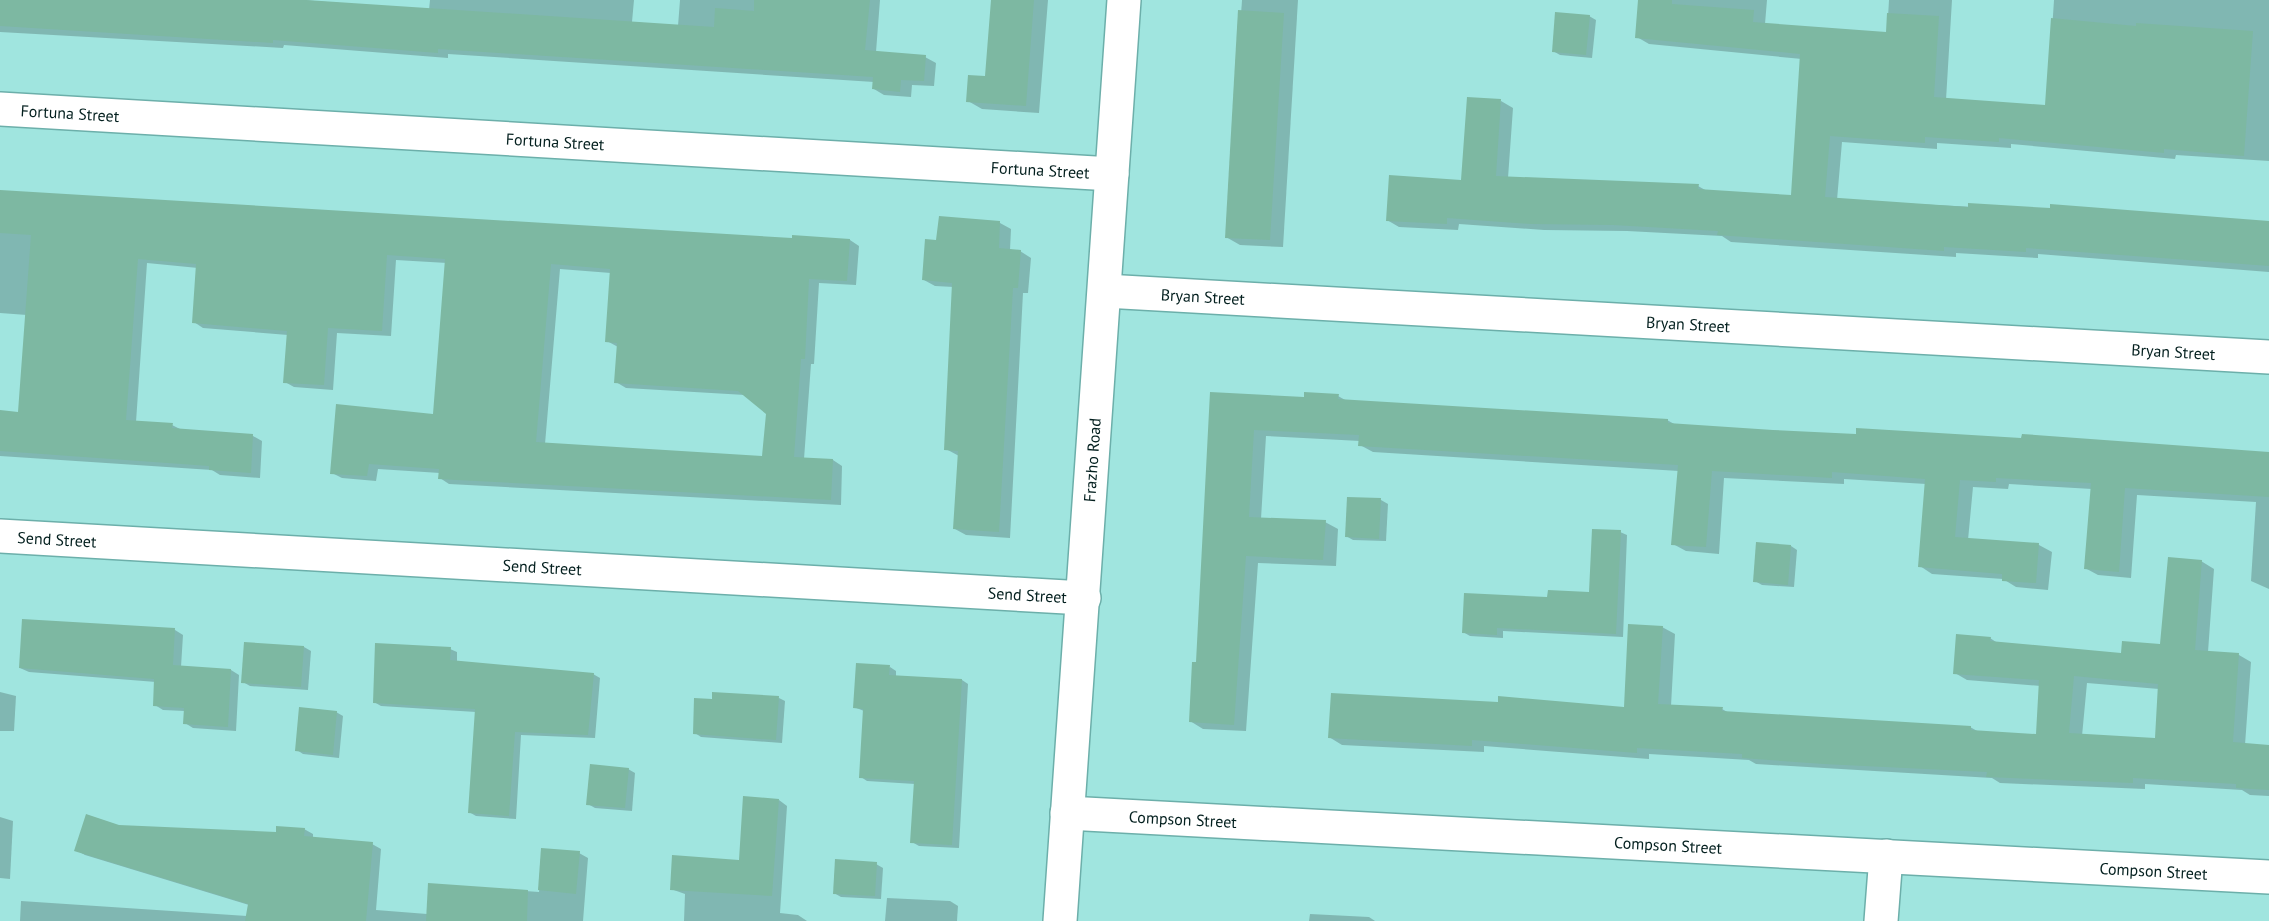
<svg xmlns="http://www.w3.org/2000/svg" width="2269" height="921" font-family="'PT Sans',sans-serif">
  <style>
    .shadow { fill: #0003; fill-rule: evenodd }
    .building { fill: #7db8a2; fill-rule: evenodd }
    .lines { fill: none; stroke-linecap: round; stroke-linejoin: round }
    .minor-casing { stroke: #6cafaa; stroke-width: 36 }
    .tertiary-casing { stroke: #6cafaa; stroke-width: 36 }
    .minor { stroke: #fff; stroke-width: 33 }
    .tertiary { stroke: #fff; stroke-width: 33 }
    .labels { text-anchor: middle; stroke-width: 4.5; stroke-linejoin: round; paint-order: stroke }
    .street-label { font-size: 16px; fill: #031f1e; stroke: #a0e5df }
  </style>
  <rect width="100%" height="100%" fill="#a0e5df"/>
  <g class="shadow">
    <path d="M0,0H302L429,10L430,0H634L632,22L678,26L680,0H880L876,52L925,57L936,63L934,86L912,85L911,97L884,95L874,89V82L448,54V58L284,45L283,48L0,32Z"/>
    <path d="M992,0H1048L1039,113L982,109L968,101L986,78Z"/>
    <path d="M1242,0H1298L1283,247L1240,245L1226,237Z"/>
    <path d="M1640,0H1767L1765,24L1887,34L1889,0H1952L1946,100L2047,107L2054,0H2269V161L2176,155L2175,159L2011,144V148L1937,143V149L1842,142L1837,200L2269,222V272L2038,254V258L1956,253V257L1731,242L1722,236L1627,231L1544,230L1459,224L1458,230L1399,227L1387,220L1462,181L1501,101L1513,108L1508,178L1698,186L1707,191L1793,196L1802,59L1649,44L1637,37Z"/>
    <path d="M1589,16L1596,20L1592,58L1560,55L1553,51Z"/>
    <path d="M0,193L794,239L850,240L859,246L856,285L819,283L814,364H811L804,459L833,460L842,466L841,505L449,484L440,478V473L378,469L376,481L342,478L332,473L435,416L447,263L396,260L391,336L337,333L333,390L294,387L285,382L288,335L203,328L194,322L198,268L147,263L136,422L172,425L182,430L253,436L262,441L260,478L220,475L212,470L0,456V412L19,413L27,315L0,313ZM560,269L611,273L607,341L618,347L616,382L626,388L745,395L767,413L764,457L545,444Z"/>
    <path d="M940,218L1000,223L1011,229L1010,250L1020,251L1031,258L1028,293H1023L1010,538L966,535L955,529L959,456L946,449L954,287L935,286L924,280L938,241Z"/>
    <path d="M1212,394L1306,398L1338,396L1347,401L1667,420L1676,425L1773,431L2269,453V589L2251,581L2256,502L2137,495L2131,578L2098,575L2085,568L2092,489L2009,484L2008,489L1973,487L1968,540L2039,545L2052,552L2048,590L2016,587L2003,579L1932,574L1920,566L1926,484L1844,479V484L1724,478L1719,554L1686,551L1673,544L1679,471L1373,452L1360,445V441L1266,436L1261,519L1325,522L1338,529L1336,566L1258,563L1246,731L1203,729L1190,721L1197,664Z"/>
    <path d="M1349,498L1381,500L1388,504L1386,541L1353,540L1346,536Z"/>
    <path d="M1620,532L1627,535L1623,637L1503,631V638L1470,636L1463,632L1590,594Z"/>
    <path d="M1791,546L1797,550L1794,587L1762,585L1755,581Z"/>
    <path d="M2201,561L2214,569L2208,652L2239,655L2251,662L2245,745L2269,746V796L2250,795L2242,790L2145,784V789L2000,783L1992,778L1756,764L1749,760L1649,754V759L1484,746V752L1342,745L1329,737L1625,708L1662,627L1675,634L1671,706L1722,709L1729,713L1970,727L1979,732L2037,736L2041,686L1967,680L1955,673L1990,638L1999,644L2123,654L2161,645ZM2087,683L2159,689L2156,740L2082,736Z"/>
    <path d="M175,630L183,635L181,667L231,670L239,675L236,731L193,728L185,723V711L163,710L155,705L156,682L29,672L20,668Z"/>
    <path d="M245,644L304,647L311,651L308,690L250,686L243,682Z"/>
    <path d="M450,649L457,652V662L593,674L600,678L595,738L521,735L516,819L476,816L469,812L476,712L381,706L374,702Z"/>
    <path d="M890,667L896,671V677L962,680L968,684L959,848L919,846L912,842L915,784L867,781L861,777L864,711L854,707Z"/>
    <path d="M0,692L16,696L14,731H0Z"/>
    <path d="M779,698L785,701L782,743L701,737L695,733Z"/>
    <path d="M336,712L343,716L339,758L303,754L297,750Z"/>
    <path d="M628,769L635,773L632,811L595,808L588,804Z"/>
    <path d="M779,800L787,806L780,913L798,915L807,921H684L685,894L671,889L740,862Z"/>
    <path d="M0,817L13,821L10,879L0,878Z"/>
    <path d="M119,826L277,833L304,829L313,834V839L372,844L381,849L376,910L427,914L429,884L539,892L543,850L579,853L588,858L583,921H20L21,901L247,916L249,905L85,855L76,850Z"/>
    <path d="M876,864L883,868L881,899L841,897L834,893Z"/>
    <path d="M887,898L950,901L958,906L957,921H885Z"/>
    <path d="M1310,914L1369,917L1375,921H1309Z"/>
  </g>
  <g class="building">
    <path d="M0,0H306L714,27L715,8L754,11V0H870L865,50L926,55L924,81L901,80L900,92L872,89L873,77L438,49V53L273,40V43L0,26Z"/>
    <path d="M991,0H1034L1026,106L966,102L968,75L985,76Z"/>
    <path d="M1638,0H1672V4L1754,10L1753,22L1886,32L1887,13L1939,16L1934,97L2045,105L2051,18L2136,26V23L2253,31L2244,156L2164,149V153L1999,138V142L1925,137V143L1830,136L1825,197L1968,207V203L2050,208V204L2269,221V266L2026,248V252L1944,247V251L1717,235L1718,231L1613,225L1531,224L1447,218V224L1386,221L1389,175L1461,180L1467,97L1501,99L1496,176L1699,184L1698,189L1791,195L1800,54L1635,38Z"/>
    <path d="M1238,10L1284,13L1270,240L1225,238Z"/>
    <path d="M1555,12L1590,15L1586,55L1552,52Z"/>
    <path d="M0,190L792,238V235L850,239L847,281L809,279L805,359H801L794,457L833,459L831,500L438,479L439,469L369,464L367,476L330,474L336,404L433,414L445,259L387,255L382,331L328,328L324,385L283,383L287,331L192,323L196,264L138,259L126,420L173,423L172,428L253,434L251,473L209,470V466L0,451V410L18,412L31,235L0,233ZM551,264L610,269L605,342L617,343L614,383L738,391L766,414L762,456L536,442Z"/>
    <path d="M939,216L1000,221L999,248L1021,250L1018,288H1013L999,532L953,529L958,451L944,450L952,283L922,280L925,239L936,240Z"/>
    <path d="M1210,392L1304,397V392L1339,394L1338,399L1668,419V423L1773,430L1856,434V428L2021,438L2022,434L2269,452V497L2125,488L2119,572L2084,569L2091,483L1996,478V482L1960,480L1955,537L2039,543L2036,583L2002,581V574L1918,567L1925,479L1832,472V478L1712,471L1706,547L1671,545L1678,465L1358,446L1359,435L1254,430L1249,517L1326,520L1323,560L1246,556L1234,725L1189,722L1192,662H1196Z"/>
    <path d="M1347,497L1381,498L1379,539L1345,537Z"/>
    <path d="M1592,529L1621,530L1616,634L1497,628V635L1462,633L1464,593L1547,597L1548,590L1589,592Z"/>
    <path d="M1756,542L1791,545L1788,585L1753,582Z"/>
    <path d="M2168,557L2202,560L2195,650L2239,653L2233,742L2269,745V790L2236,788V784L2133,778V783L1986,777L1987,772L1823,764L1742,758V754L1637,748V753L1472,740V746L1328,738L1331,693L1498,702V696L1624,707L1628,624L1663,626L1658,704L1723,707L1722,711L1971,726V730L2036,734L2039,680L1953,674L1956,634L1991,637L1990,641L2121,653L2122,641L2160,644ZM2074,676L2158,684L2155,738L2069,733Z"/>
    <path d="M22,619L175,628L173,665L231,669L228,727L183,724L184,708L153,706L154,679L19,668Z"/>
    <path d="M244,642L304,646L301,687L241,683Z"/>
    <path d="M375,643L451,647L450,660L594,673L588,735L515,732L509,816L468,813L475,709L373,703Z"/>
    <path d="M856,663L890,665L889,675L962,679L952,845L910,843L914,781L859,778L863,709L853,708Z"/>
    <path d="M712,692L779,696L776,740L693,734L694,698L712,699Z"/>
    <path d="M299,707L337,711L333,755L295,751Z"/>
    <path d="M590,764L629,768L625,808L586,805Z"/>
    <path d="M743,796L779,799L772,896L670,890L672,855L739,860Z"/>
    <path d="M86,814L119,825L276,832V826L305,828L304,836L373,842L366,921H245L248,904L74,851Z"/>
    <path d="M541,848L580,851L576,894L538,890Z"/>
    <path d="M835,859L877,862L875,896L833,894Z"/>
    <path d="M428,883L528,890L527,921H426Z"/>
  </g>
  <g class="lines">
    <g class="minor-casing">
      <g id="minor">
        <path id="s1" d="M0,109L1112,174"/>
        <path id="s2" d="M1105,291L2269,357"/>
        <path id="s3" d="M0,536L1084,598"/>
        <path id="s4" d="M1067,813L2269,877"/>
        <path d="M1881,921L1886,856"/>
      </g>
    </g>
    <g class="tertiary-casing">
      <g id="tertiary">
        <path id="s5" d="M1060,921L1124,0"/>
      </g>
    </g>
    <use href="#minor" class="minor"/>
    <use href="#tertiary" class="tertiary"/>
  </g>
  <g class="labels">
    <g class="street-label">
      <text dy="6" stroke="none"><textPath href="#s1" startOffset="70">Fortuna Street</textPath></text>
      <text dy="6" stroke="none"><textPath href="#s1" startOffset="556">Fortuna Street</textPath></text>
      <text dy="6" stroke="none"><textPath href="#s1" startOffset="1042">Fortuna Street</textPath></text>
      <text dy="6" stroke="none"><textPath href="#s2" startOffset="98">Bryan Street</textPath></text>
      <text dy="6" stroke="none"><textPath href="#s2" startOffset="584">Bryan Street</textPath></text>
      <text dy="6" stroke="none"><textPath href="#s2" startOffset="1070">Bryan Street</textPath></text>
      <text dy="6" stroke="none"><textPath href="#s5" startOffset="462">Frazho Road</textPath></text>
      <text dy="6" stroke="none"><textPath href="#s3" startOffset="57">Send Street</textPath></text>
      <text dy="6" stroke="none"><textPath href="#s3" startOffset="543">Send Street</textPath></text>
      <text dy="6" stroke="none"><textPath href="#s3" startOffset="1029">Send Street</textPath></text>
      <text dy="6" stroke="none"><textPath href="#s4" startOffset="116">Compson Street</textPath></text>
      <text dy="6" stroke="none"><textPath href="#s4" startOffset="602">Compson Street</textPath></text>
      <text dy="6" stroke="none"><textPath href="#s4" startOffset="1088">Compson Street</textPath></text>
    </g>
  </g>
</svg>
